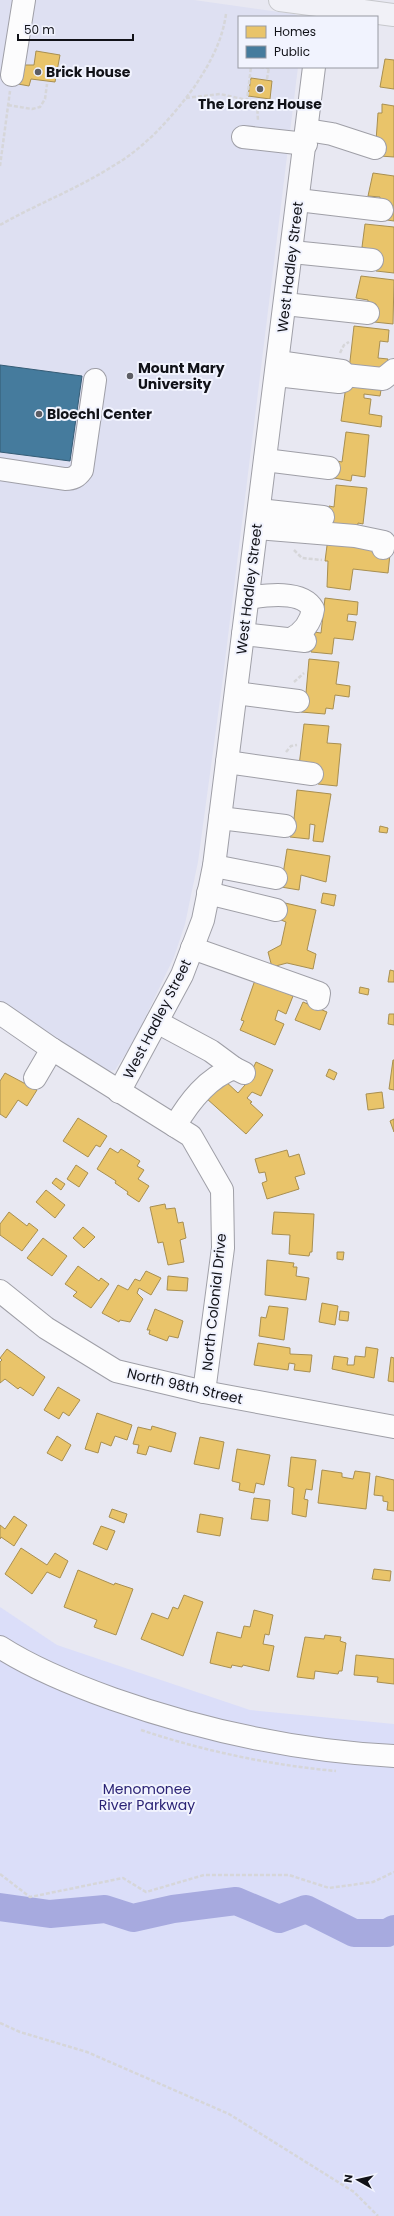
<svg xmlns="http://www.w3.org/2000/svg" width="394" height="2216" font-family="Poppins,sans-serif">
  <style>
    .built { fill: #dee0f2 }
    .green { fill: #dbdef9 }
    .homes { fill: #e9c46a; stroke: #a88f51 }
    .public { fill: #457b9d; stroke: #355c75 }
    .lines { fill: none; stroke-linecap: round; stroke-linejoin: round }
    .river { stroke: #a7aadf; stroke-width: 28 }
    .minor-casing { stroke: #9f9fa7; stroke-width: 24 }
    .major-casing { stroke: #c7c8cc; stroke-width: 24 }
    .path { stroke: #d6d6d9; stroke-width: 2.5; stroke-dasharray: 4 2; stroke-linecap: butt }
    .minor { stroke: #fcfcfd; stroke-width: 22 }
    .major { stroke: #f1f1f7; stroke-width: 22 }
    .poi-dot { fill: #5c5d64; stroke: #f1f3fe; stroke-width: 1.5 }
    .labels { text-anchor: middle; stroke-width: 4; stroke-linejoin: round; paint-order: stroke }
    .poi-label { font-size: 14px; font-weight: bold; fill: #111218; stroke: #f1f3fe; text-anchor: start }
    .street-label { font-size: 14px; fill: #111218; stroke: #f1f3fe }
    .park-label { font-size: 14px; fill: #2b2375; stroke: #f1f3fe }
  </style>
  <rect width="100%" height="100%" fill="#e8e8f2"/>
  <path class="built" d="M0,0H194L294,14L300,17H239V67H298L222,685L198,862L185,924L174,957L134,1041L115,1070L109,1071L104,1070L0,1002Z"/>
  <path class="green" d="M0,1607L57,1645L250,1710L394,1724V2216H0Z"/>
  <g class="homes">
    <path d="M36,51L60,55L55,82L31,79L29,86L18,84L20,65H34Z"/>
    <path d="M385,59L394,60V89L380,87Z"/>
    <path d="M251,78L272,81L270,99L248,96Z"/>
    <path d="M382,104L394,106V157L380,156L376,141L378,113H382Z"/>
    <path d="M373,173L394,176V221L387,220L389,201L380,200V197L368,196Z"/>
    <path d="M365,224L394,227V273L376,271L378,252L362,247Z"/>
    <path d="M361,276L394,280L393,324L374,322L376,304L368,303V300L356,298Z"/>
    <path d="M354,326L389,330L388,342L380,341L378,358L388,359L386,374L349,370Z"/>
    <path d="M347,379L382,384L380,396L364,394V398L371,399L369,414L382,416L381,427L341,421Z"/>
    <path d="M346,432L369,435L365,477L352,475L351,481L334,478L337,461L342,462Z"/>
    <path d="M336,485L367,488L363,524L358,523L357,532L327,528L329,506L334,507Z"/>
    <path d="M328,538L374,544L373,552L390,554L388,573L353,569L350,590L327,587L328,561H325Z"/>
    <path d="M325,598L358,602L357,615L348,614L347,621L356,622L353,640L334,638L332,654L311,652L314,632L321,633Z"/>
    <path d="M309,659L339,662L336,684L350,686L349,697L335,695L333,709L326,708L325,714L301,712L303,693H306Z"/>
    <path d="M304,724L329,726L327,743L341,744L337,786L318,784L320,768L299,766Z"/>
    <path d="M297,790L331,794L323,842L313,841L315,825L310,824L309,839L290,837L292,819H294Z"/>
    <path d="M380,826L388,828L387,833L379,832Z"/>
    <path d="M287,849L330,856L326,882L301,875L299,890L281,887Z"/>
    <path d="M323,893L336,895L334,906L321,903Z"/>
    <path d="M285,903L316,910L307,950L316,954L313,969L287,963L272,967L268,952L281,945L286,922L281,920Z"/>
    <path d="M390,970L394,971V982H388Z"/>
    <path d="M255,980L293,996L286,1014L278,1010L275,1020L284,1024L275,1045L240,1030L244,1021L241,1020Z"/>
    <path d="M360,987L369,989L368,995L359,993Z"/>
    <path d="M303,1002L327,1012L320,1030L295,1020Z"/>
    <path d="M389,1014H394V1025L388,1024Z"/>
    <path d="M393,1060H394V1090L389,1089Z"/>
    <path d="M256,1062L273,1070L261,1096L252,1092L247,1098L252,1102L250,1103L263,1115L246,1134L206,1098L223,1079L238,1093L245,1085Z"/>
    <path d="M329,1069L337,1073L334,1080L326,1076Z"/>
    <path d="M5,1073L37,1090L27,1106L18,1100L6,1118L0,1114V1081Z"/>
    <path d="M382,1092L384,1108L368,1110L366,1094Z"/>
    <path d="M78,1118L107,1136L100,1147L96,1145L88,1157L63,1141Z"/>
    <path d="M394,1119V1132L390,1121Z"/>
    <path d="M110,1148L118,1153L121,1149L140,1161L137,1166L144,1170L138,1179L149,1186L139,1202L127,1194L128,1192L115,1183L116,1181L97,1169Z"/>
    <path d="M287,1150L289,1157L299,1154L305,1174L295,1177L299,1189L267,1199L262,1183L267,1181L265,1172L259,1173L255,1159Z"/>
    <path d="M76,1165L88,1173L79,1187L67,1179Z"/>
    <path d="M56,1178L65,1184L61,1190L52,1183Z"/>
    <path d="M46,1190L65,1205L55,1218L36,1202Z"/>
    <path d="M165,1204L166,1209L175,1208L178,1223L183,1222L186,1238L180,1240L184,1262L168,1265L163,1242L158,1243L150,1207Z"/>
    <path d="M9,1212L27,1226L29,1223L38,1230L22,1251L0,1235V1224Z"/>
    <path d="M274,1212L314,1214L312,1252H310L309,1256L289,1254L290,1235L272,1234Z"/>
    <path d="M83,1227L95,1237L84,1248L73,1238Z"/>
    <path d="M43,1238L67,1256L52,1276L27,1258Z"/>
    <path d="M337,1252H344L343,1260L337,1259Z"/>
    <path d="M267,1260L294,1263L293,1267H297L296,1276L309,1278L306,1300L265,1295Z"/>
    <path d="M78,1266L99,1281L101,1278L109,1284L91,1308L73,1296L77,1292L65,1284Z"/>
    <path d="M146,1271L161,1278L151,1295L139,1288L137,1293L143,1299L130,1322L120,1320L119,1322L102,1313L118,1285L128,1290L135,1279L140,1281Z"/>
    <path d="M168,1276L188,1278L187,1291L167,1290Z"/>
    <path d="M322,1303L338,1306L335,1325L319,1322Z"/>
    <path d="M269,1306L288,1308L284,1340L259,1336L261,1317L266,1318Z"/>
    <path d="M155,1309L183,1321L178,1338L169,1336L167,1341L149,1334L150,1330H147Z"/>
    <path d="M340,1311L349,1312L348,1321L339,1320Z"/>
    <path d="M258,1343L290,1348V1354L312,1355L310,1372L294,1370L295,1364L289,1363L288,1370L254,1365Z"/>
    <path d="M366,1347L378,1349L374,1378L332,1369L334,1356L348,1358L347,1365H354L355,1356L365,1357Z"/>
    <path d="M7,1349L45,1377L33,1396L20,1387L18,1389L5,1379L0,1383V1362L2,1360L0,1358Z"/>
    <path d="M391,1357L394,1358V1382L388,1381Z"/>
    <path d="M58,1387L80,1400L69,1416L63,1412L59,1419L44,1410Z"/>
    <path d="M97,1413L132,1425L127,1440L115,1436L111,1446L101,1442L98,1453L85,1449Z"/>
    <path d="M152,1426L176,1433L171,1452L149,1446L146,1455L137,1453L139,1445L133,1444L138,1427L151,1430Z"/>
    <path d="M57,1436L71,1445L62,1461L47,1453Z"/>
    <path d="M200,1437L224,1442L219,1469L194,1464Z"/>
    <path d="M237,1449L270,1455L264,1485L256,1483L254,1493L239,1490L240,1483L232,1481Z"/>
    <path d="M291,1457L316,1460L312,1490L306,1489L304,1499L308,1500L306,1517L292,1514L294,1488L288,1486Z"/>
    <path d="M322,1470L342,1473V1477L353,1479L355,1471L370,1473L366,1509L318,1503Z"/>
    <path d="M376,1476L394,1480V1511L387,1510L388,1502L383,1501V1496L374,1495Z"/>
    <path d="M254,1498L270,1500L268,1521L251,1519Z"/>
    <path d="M112,1509L127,1514L124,1523L109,1517Z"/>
    <path d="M200,1514L223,1518L220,1536L197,1532Z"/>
    <path d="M14,1516L27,1525L14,1546L1,1537L0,1539V1525L5,1529Z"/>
    <path d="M101,1526L115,1531L107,1550L93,1544Z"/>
    <path d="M21,1548L47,1565L55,1553L68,1561L60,1578L47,1572L32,1594L5,1574Z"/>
    <path d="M374,1569L391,1571L390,1581L372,1579Z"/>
    <path d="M78,1570L114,1585L115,1583L133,1589L116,1635L94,1627L97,1620L64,1607Z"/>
    <path d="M184,1595L203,1602L183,1656L141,1639L152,1613L168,1619L173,1607L178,1609Z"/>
    <path d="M254,1610L273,1615L269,1635L265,1634L263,1644L274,1646L269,1671L243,1665L242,1667L232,1665L231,1668L210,1663L217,1632L241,1638L244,1626L250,1627Z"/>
    <path d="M325,1635L341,1637L340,1641L346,1643L342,1671H339L338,1674L315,1671L314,1679L297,1677L305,1637L324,1639Z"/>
    <path d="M356,1655L394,1659V1684L377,1682L378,1677L354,1675Z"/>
  </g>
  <path class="public" d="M0,365L82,376L70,461L0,452Z"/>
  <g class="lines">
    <path class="river" d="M0,1907L50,1914L105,1909L133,1918L173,1909L236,1901L279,1919L306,1909L354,1933H387L394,1929"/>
    <g class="minor-casing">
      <g id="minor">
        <path d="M12,75L24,0"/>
        <path d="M307,130L332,134L375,148"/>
        <path d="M243,137L306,144"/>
        <path d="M298,200L382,210"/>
        <path d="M292,252L372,260"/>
        <path d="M285,304L368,313"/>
        <path d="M276,375L339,382L343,381L345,375L342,371L278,362"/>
        <path d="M345,375L383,379L394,370"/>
        <path d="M265,460L329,468"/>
        <path d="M0,469L65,479C73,479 77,477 82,470L95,380"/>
        <path d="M259,510L323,517"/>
        <path d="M257,528L355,536L384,542L383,548"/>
        <path d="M248,598C266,595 302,590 313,609C311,622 303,633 291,639"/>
        <path d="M243,634L305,641"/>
        <path d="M236,693L298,701"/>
        <path d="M227,762L312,774"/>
        <path d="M220,818L285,826"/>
        <path d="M214,866L276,878"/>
        <path d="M208,893L276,910"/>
        <path d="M192,948L319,993L318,999"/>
        <path d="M0,1013L52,1049L191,1136L222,1190L223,1248L204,1392"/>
        <path d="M157,1022L211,1051L234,1068"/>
        <path d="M35,1078L52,1049"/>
        <path d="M119,1092L182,975L203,920L214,866L314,67"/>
        <path d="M175,1126C189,1102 207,1078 234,1068L244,1073"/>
        <path d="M0,1291L46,1328L116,1371L204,1392L394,1427"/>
        <path d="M0,1647C34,1669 74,1685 113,1699C204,1731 298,1751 394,1756"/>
      </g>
    </g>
    <g class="major-casing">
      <path id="major" d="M280,0L394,15"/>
    </g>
    <g class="path">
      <path d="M260,67L269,68"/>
      <path d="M267,79L269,67"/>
      <path d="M186,98L220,94L247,100L251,67"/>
      <path d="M247,100L257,102L258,121"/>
      <path d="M8,105L32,109L40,107L45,99L47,84"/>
      <path d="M0,166L10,91"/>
      <path d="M0,225C37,204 77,189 113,166C146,147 173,116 195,86C210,63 222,42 226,14"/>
      <path d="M340,353L344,345L349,342"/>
      <path d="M294,550L302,558L322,560"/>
      <path d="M294,682L304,673"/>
      <path d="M286,752L291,746L297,745"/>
      <path d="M141,1730C204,1751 270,1765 336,1771"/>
      <path d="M0,1874L30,1897L123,1878L146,1892L204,1875H289L329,1888L373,1882L394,1872"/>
      <path d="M0,2023L20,2032L87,2052L229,2114L354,2192L378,2216"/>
    </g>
    <use href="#minor" class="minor"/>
    <use href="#major" class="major"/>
  </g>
  <g class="poi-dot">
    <circle cx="38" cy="72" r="4"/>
    <circle cx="260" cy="89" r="4"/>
    <circle cx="130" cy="376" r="4"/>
    <circle cx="39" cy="414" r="4"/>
  </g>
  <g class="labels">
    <g class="poi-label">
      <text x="46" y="77">Brick House</text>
      <text x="260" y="109" text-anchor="middle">The Lorenz House</text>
      <text x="138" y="373">Mount Mary<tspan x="138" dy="16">University</tspan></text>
      <text x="47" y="419">Bloechl Center</text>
    </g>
    <g class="street-label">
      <text transform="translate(290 267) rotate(-83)" y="5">West Hadley Street</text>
      <text transform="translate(249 589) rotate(-83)" y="5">West Hadley Street</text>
      <text transform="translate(157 1019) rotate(-63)" y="5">West Hadley Street</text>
      <text transform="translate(214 1302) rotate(-84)" y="5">North Colonial Drive</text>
      <text transform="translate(185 1386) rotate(13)" y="5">North 98th Street</text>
    </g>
    <g class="park-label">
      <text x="147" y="1794">Menomonee<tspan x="147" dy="16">River Parkway</tspan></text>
    </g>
  </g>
  <rect x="238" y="16" width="140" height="52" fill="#f1f3fe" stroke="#9799a2"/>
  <rect x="246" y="26" width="20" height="12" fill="#e9c46a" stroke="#9799a2"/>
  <text x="274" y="36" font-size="12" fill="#111218">Homes</text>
  <rect x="246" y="46" width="20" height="12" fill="#457b9d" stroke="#9799a2"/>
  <text x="274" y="56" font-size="12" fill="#111218">Public</text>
  <g transform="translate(358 2180) rotate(278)" stroke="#f1f3fe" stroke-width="3" paint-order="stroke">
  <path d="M0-3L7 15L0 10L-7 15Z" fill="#111218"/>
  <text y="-6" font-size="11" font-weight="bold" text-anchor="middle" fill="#111218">N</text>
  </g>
  <path d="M18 34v6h115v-6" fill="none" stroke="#111218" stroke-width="2"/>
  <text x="24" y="34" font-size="12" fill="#111218" stroke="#f1f3fe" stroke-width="3" paint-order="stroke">50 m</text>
</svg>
